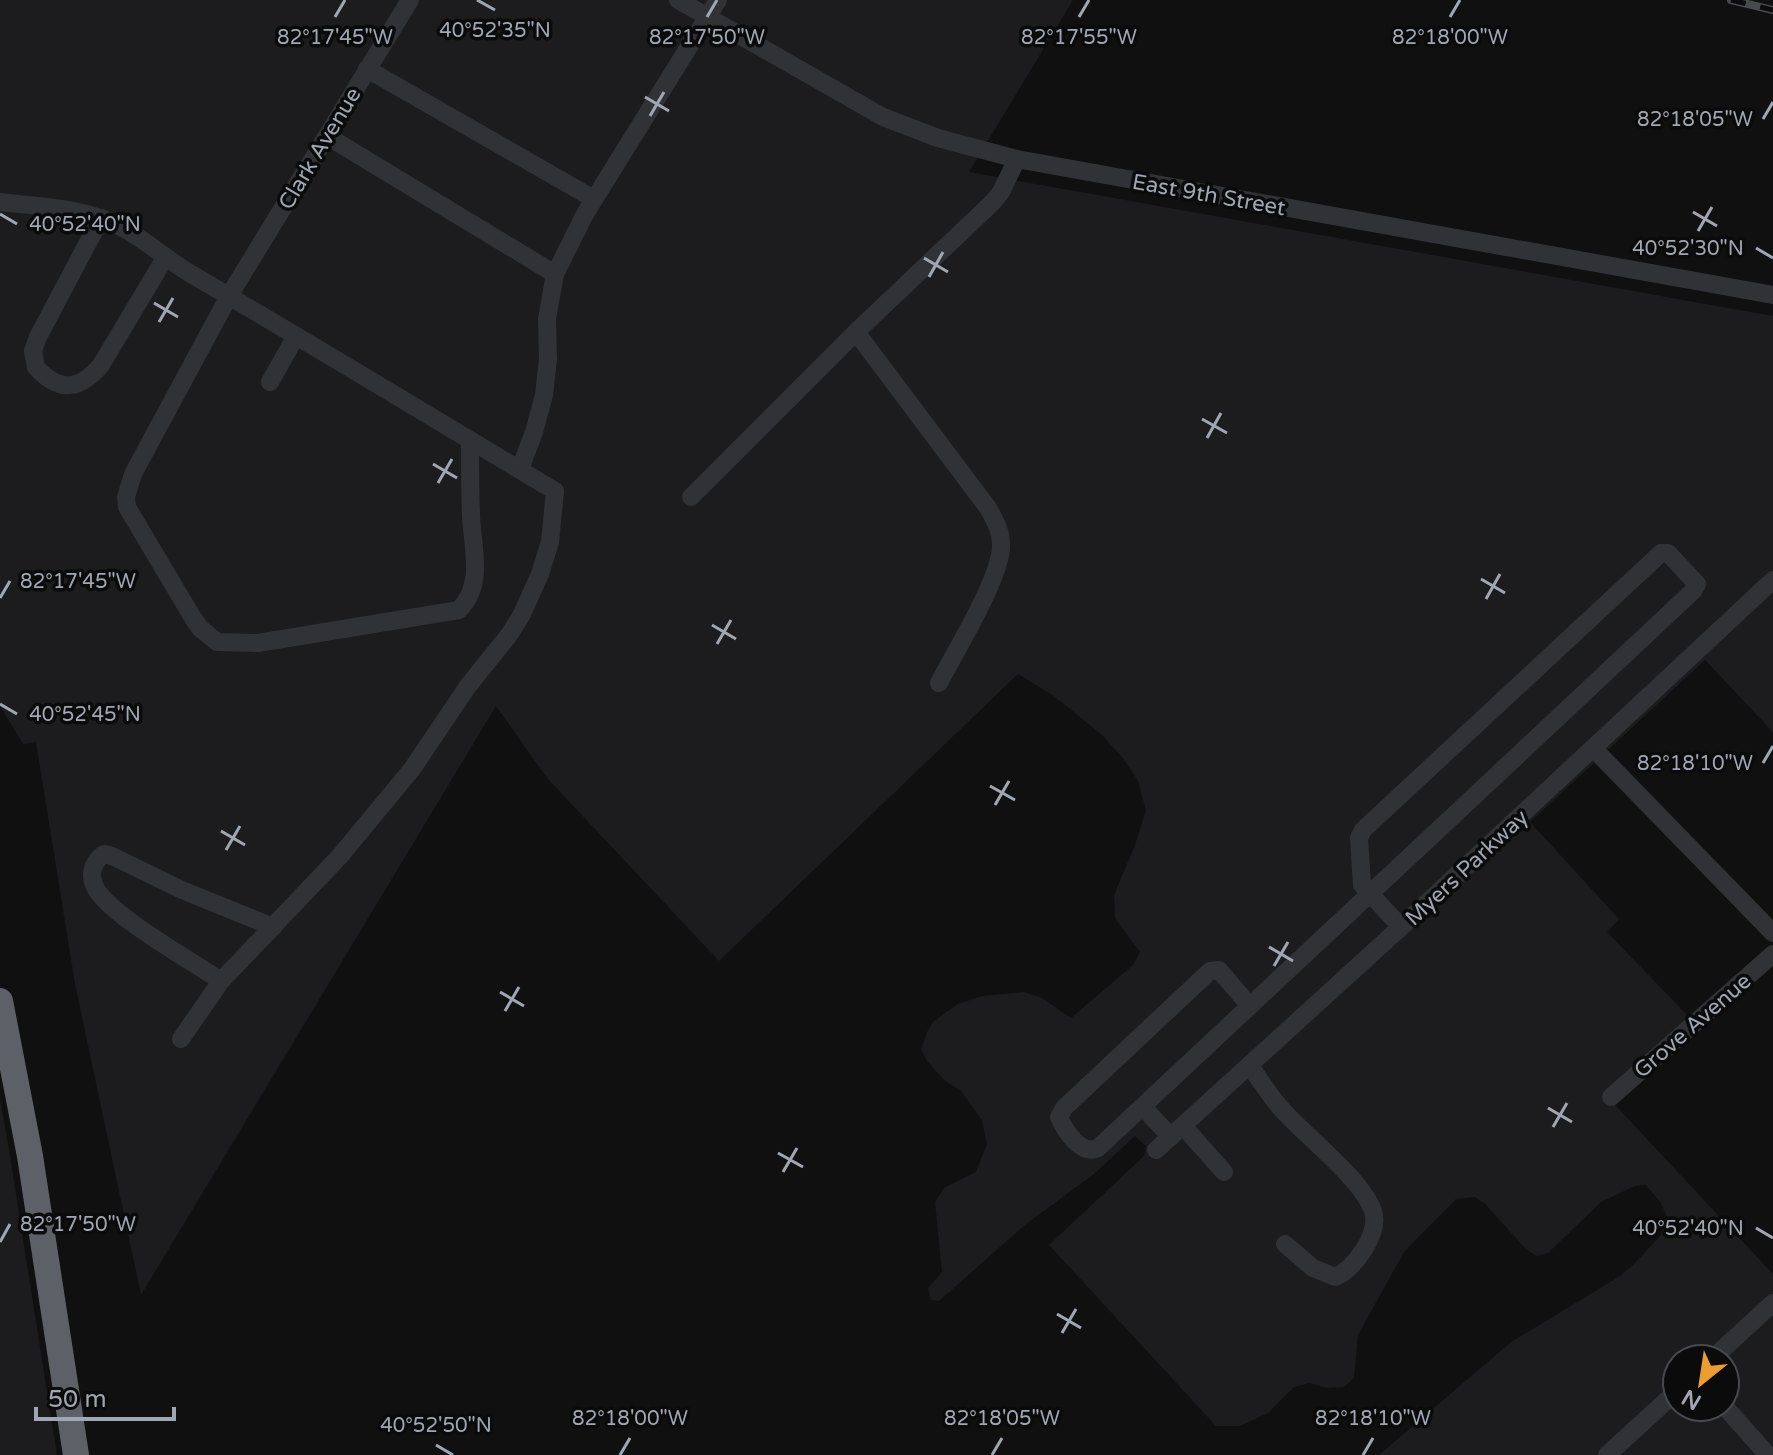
<svg xmlns="http://www.w3.org/2000/svg" width="1773" height="1455" font-family="'Varela Round',sans-serif">
  <style>
    .built { fill: #1c1c1e; fill-rule: evenodd }
    .lines { fill: none; stroke-linecap: round; stroke-linejoin: round }
    .minor { stroke: #313236; stroke-width: 18 }
    .highway { stroke: #5d6067; stroke-width: 26 }
    .rail-casing { stroke: #484a4f; stroke-width: 8 }
    .rail { stroke: #0b0b0c; stroke-width: 5; stroke-dasharray: 15; stroke-linecap: butt }
    .ticks { fill: none; stroke: #a1a7b2; stroke-width: 3 }
    .labels { text-anchor: middle; stroke-width: 7; stroke-linejoin: round; paint-order: stroke }
    .street-label { font-size: 22px; fill: #a1a7b2; stroke: #0b0b0c }
    .ticks-label { font-size: 20px; text-anchor: middle; fill: #a1a7b2; stroke: #0b0b0c; stroke-width: 7; stroke-linejoin: round; paint-order: stroke }
  </style>
  <rect width="100%" height="100%" fill="#101011"/>
  <g class="built">
    <path d="M0,0H1073L969,172L1773,316V732L1705,660L1530,822L1619,919L1607,932L1689,1017L1604,1093L1773,1274V1455H1379L1511,1342L1620,1276L1635,1263L1661,1235L1667,1217L1661,1203L1646,1185L1635,1186L1601,1202L1548,1253L1536,1256L1525,1248L1485,1204L1475,1197L1456,1199L1404,1252L1358,1335L1354,1378L1344,1387L1328,1388L1309,1383L1294,1387L1268,1413L1240,1426H1216L1049,1245L1144,1156L1146,1146L1135,1136L1094,1174L1026,1224L939,1301L931,1300L928,1288L942,1272L935,1202L944,1188L976,1172L987,1144L982,1120L961,1091L944,1080L927,1061L921,1049L927,1032L934,1021L958,1004L982,996L1024,992L1042,998L1071,1018L1133,965L1140,952L1115,918L1114,895L1135,845L1146,810L1138,781L1123,758L1102,735L1054,696L1018,674L719,961L547,778L496,706L141,1295L75,984L36,742L23,744L0,706ZM1677,1359H1725V1407H1677Z"/>
    <path d="M0,1099L9,1150L57,1455H0Z"/>
  </g>
  <g class="lines">
    <g class="minor">
      <path d="M678,0L883,117L938,138L1017,159L1773,295"/>
      <path d="M367,69L594,199"/>
      <path d="M327,136L555,274L547,319L548,359L544,395L534,432L520,469"/>
      <path d="M0,202C34,206 70,207 103,219C135,230 161,256 191,274C284,328 377,384 470,440C470,465 470,490 471,515C472,547 485,584 459,610L258,643L217,642L200,628L193,618L127,507L126,497L133,474L229,296L410,0"/>
      <path d="M101,218L38,337L33,351L36,367C59,393 80,390 101,365L165,258"/>
      <path d="M555,274L585,214L718,0"/>
      <path d="M856,332L988,508C994,519 1001,530 1001,544C1003,574 955,652 939,683"/>
      <path d="M270,382L296,336"/>
      <path d="M691,497L856,332L993,202L1001,192L1017,159"/>
      <path d="M1593,748L1773,933"/>
      <path d="M221,981C190,960 117,919 98,892C88,878 91,863 104,854L112,856L182,890L273,927"/>
      <path d="M1250,1006L1219,970L1210,971L1064,1108L1059,1117C1065,1131 1081,1156 1098,1148C1296,963 1495,777 1693,591L1697,584L1668,553H1661L1363,830L1359,838L1362,885L1401,927"/>
      <path d="M181,1039L221,981L340,856L412,769L468,686L509,635L521,616L540,574L550,542L555,491L470,440"/>
      <path d="M1249,1065C1259,1078 1268,1093 1278,1105C1302,1134 1361,1177 1373,1211C1380,1233 1355,1269 1335,1277L1313,1268L1285,1244"/>
      <path d="M1611,1097L1773,954"/>
      <path d="M1143,1107L1171,1137"/>
      <path d="M1183,1126L1224,1172"/>
      <path d="M1156,1150L1401,927L1773,580"/>
      <path d="M1712,1359L1773,1303"/>
      <path d="M1725,1407L1766,1453"/>
      <path d="M1607,1455L1677,1391"/>
    </g>
    <path class="highway" d="M0,1001L30,1156L76,1455"/>
    <g class="rail-casing">
      <path id="rail" d="M1731,0L1773,10"/>
    </g>
    <use href="#rail" class="rail"/>
  </g>
  <path class="ticks" d="M477,0L495,10M335,17L345,0M707,17L717,0M1079,17L1089,0M1450,17L1460,0M645,97L669,111M650,116L664,92M1763,119L1773,102M1693,212L1717,226M0,214L17,224M1698,231L1712,207M1756,248L1773,258M924,258L948,272M929,277L943,252M154,303L178,317M159,322L173,298M1202,419L1227,433M1207,438L1221,413M433,464L457,478M438,483L452,459M1481,579L1505,593M0,598L10,581M1486,599L1500,574M712,625L736,639M717,644L731,620M0,704L17,714M1763,763L1773,746M990,786L1015,800M995,805L1009,781M221,831L245,845M226,850L240,826M1269,947L1293,961M1274,966L1288,942M500,992L524,1006M505,1011L519,987M1548,1108L1572,1122M1553,1127L1567,1103M778,1153L803,1167M783,1172L797,1148M1756,1228L1773,1238M0,1242L10,1224M1057,1314L1081,1328M1062,1333L1076,1309M436,1445L453,1455M620,1455L630,1438M992,1455L1002,1438M1363,1455L1373,1438"/>
  <g class="labels">
    <g class="street-label">
      <text transform="translate(319 148) rotate(-59)" y="8">Clark Avenue</text>
      <text transform="translate(1209 194) rotate(10)" y="8">East 9th Street</text>
      <text transform="translate(1466 867) rotate(-43)" y="8">Myers Parkway</text>
      <text transform="translate(1692 1025) rotate(-41)" y="8">Grove Avenue</text>
    </g>
  </g>
  <g class="ticks-label">
    <text x="495" y="37">40°52'35"N</text>
    <text x="335" y="44">82°17'45"W</text>
    <text x="707" y="44">82°17'50"W</text>
    <text x="1079" y="44">82°17'55"W</text>
    <text x="1450" y="44">82°18'00"W</text>
    <text x="1695" y="126">82°18'05"W</text>
    <text x="85" y="231">40°52'40"N</text>
    <text x="1688" y="255">40°52'30"N</text>
    <text x="78" y="588">82°17'45"W</text>
    <text x="85" y="721">40°52'45"N</text>
    <text x="1695" y="770">82°18'10"W</text>
    <text x="78" y="1231">82°17'50"W</text>
    <text x="1688" y="1235">40°52'40"N</text>
    <text x="630" y="1425">82°18'00"W</text>
    <text x="1002" y="1425">82°18'05"W</text>
    <text x="1373" y="1425">82°18'10"W</text>
    <text x="436" y="1432">40°52'50"N</text>
  </g>
  <g transform="translate(1701 1383) rotate(210)"><circle r="38" fill="#0b0b0c" stroke="#47494e" stroke-width="2"/>
  <path d="M0-6L14 30L0 20L-14 30Z" fill="#eb9e2e"/>
  <text y="-12" font-size="22" font-weight="bold" text-anchor="middle" fill="#a1a7b2">N</text>
  </g>
  <path d="M36 1407v12h138v-12" fill="none" stroke="#a1a7b2" stroke-width="4"/>
  <text x="48" y="1407" font-size="24" fill="#a1a7b2" stroke="#0b0b0c" stroke-width="6" paint-order="stroke">50 m</text>
</svg>
